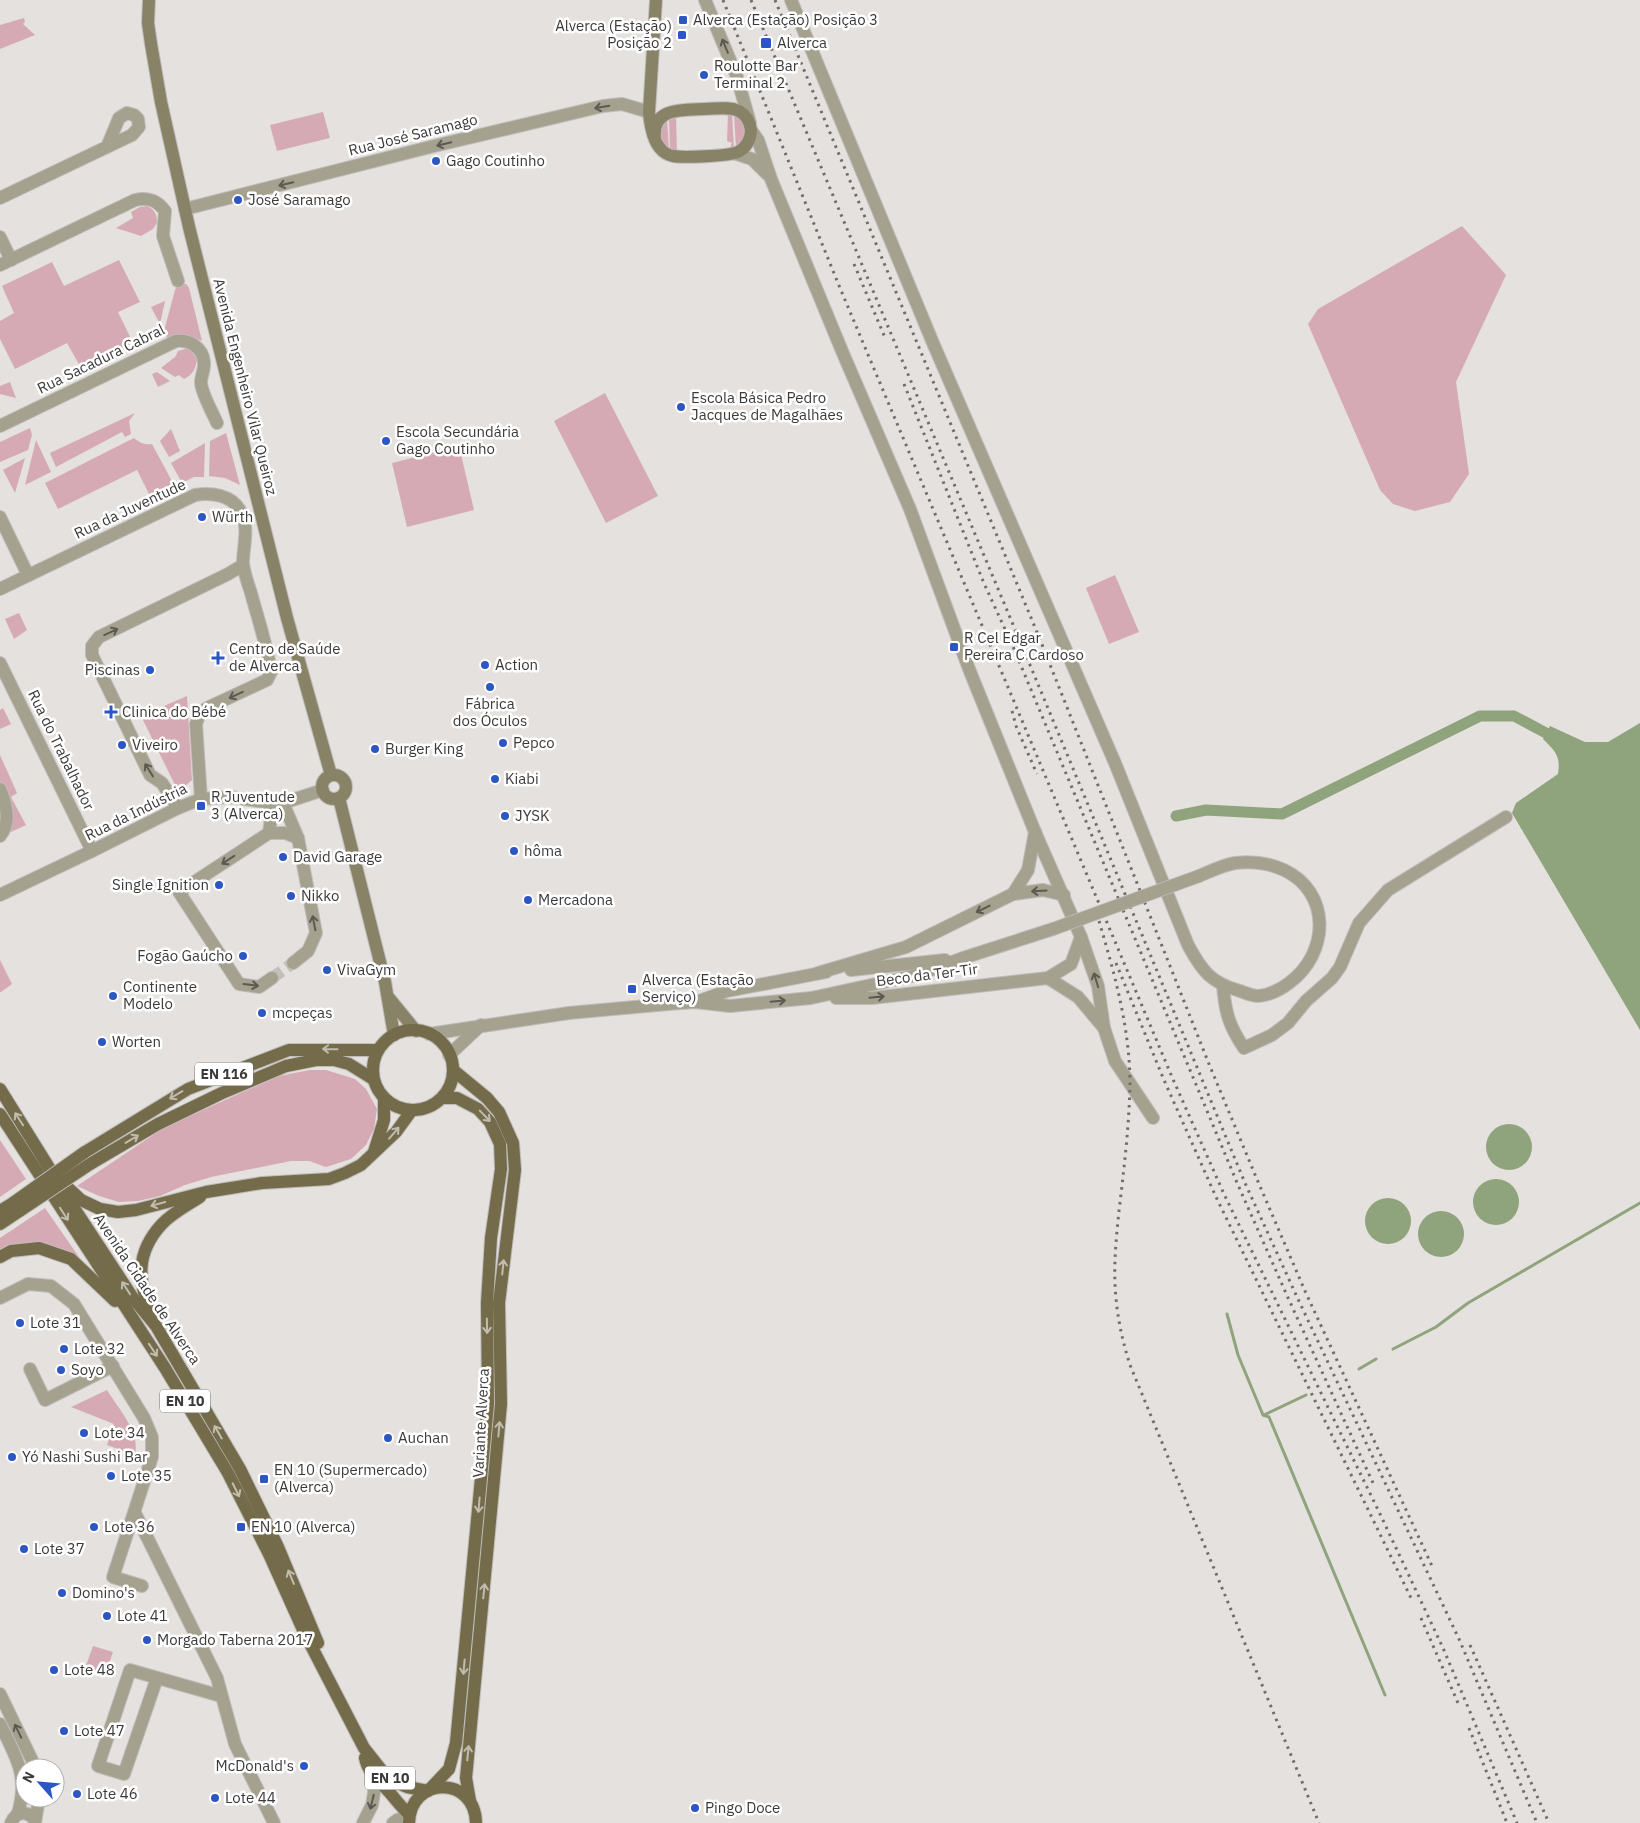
<svg xmlns="http://www.w3.org/2000/svg" width="1640" height="1823" font-family="'IBM Plex Sans',sans-serif">
  <style>
    .green { fill: #d6aab5 }
    .water { fill: #8fa37d }
    .lines { fill: none; stroke-linecap: round; stroke-linejoin: round }
    .stream { stroke: #8fa37d; stroke-width: 3 }
    .canal { stroke: #8fa37d; stroke-width: 11 }
    .street-tunnel { stroke: #c2c0bd; stroke-width: 12; stroke-dasharray: 12 6; stroke-linecap: butt }
    .street-casing { stroke: #bfbcba; stroke-width: 14 }
    .secondary-casing { stroke: #bfbcba; stroke-width: 14 }
    .primary-casing { stroke: #bfbcba; stroke-width: 14 }
    .street { stroke: #a5a18f; stroke-width: 12 }
    .secondary { stroke: #888267; stroke-width: 12 }
    .primary { stroke: #736b4a; stroke-width: 12 }
    .rail { stroke: #706e6c; stroke-width: 3; stroke-dasharray: 2.5 5; stroke-linecap: butt }
    .street-bridge-casing { stroke: #bfbcba; stroke-width: 14; stroke-linecap: butt }
    .primary-bridge-casing { stroke: #bfbcba; stroke-width: 14; stroke-linecap: butt }
    .street-bridge { stroke: #a5a18f; stroke-width: 12 }
    .primary-bridge { stroke: #736b4a; stroke-width: 12 }
    .oneway { stroke: #5c5953 }
    .oneway2 { stroke: #c0bcae }
    .poi-dot { fill: #2d56c5; stroke: #fff; stroke-width: 2 }
    .labels { text-anchor: middle; stroke-width: 5; stroke-linejoin: round; paint-order: stroke }
    .shield { fill: #fff; stroke: #767574; stroke-width: 1 }
    .shield-label { font-size: 14px; font-weight: bold; fill: #3c3a39 }
    .poi-label { font-size: 15px; fill: #3c3a39; stroke: #fff; text-anchor: start }
    .street-label { font-size: 15px; fill: #3c3a39; stroke: #fff }
  </style>
  <rect width="100%" height="100%" fill="#e4e1de"/>
  <g class="green">
    <path d="M24,18L25,22L23,24L35,35L0,49V25Z"/>
    <path d="M323,112L330,138L277,151L270,125Z"/>
    <path d="M728,113H732L734,149L729,150L732,143L727,141Z"/>
    <path d="M734,114L744,121L746,135L736,148Z"/>
    <path d="M676,115L677,152L670,151L669,117Z"/>
    <path d="M667,118L669,150L660,139L661,125Z"/>
    <path d="M147,206C155,210 157,214 157,223L153,229L141,236L116,228L133,218L131,212L140,207Z"/>
    <path d="M1462,226L1506,275L1456,382L1469,474L1450,502L1415,511L1393,504L1380,490L1308,324L1318,309Z"/>
    <path d="M119,260L140,302L118,312L133,343L81,368L67,343L15,369L0,339V321L14,313L2,286L52,262L64,286Z"/>
    <path d="M181,284H186L189,288L202,341L191,337L168,340L164,331L175,290L177,286Z"/>
    <path d="M165,301L160,324L151,307Z"/>
    <path d="M189,348L197,359C196,368 193,375 184,379L179,375L175,377L161,368L175,357L178,351Z"/>
    <path d="M157,372L170,381L158,387L152,374Z"/>
    <path d="M10,382L16,398L0,394V386Z"/>
    <path d="M605,393L658,496L606,523L554,421Z"/>
    <path d="M135,413L129,421L131,434L125,437L122,432L56,467L50,453Z"/>
    <path d="M30,428L32,435L28,450L0,462V442Z"/>
    <path d="M171,429L180,451L169,457L160,441Z"/>
    <path d="M226,433L240,485L225,478L209,476L210,441Z"/>
    <path d="M134,438C140,443 144,445 152,444L174,485L150,496L137,470L58,509L45,483Z"/>
    <path d="M36,440L51,472L25,485Z"/>
    <path d="M205,443L204,477H194L182,483L171,463Z"/>
    <path d="M459,446L474,510L407,527L392,463Z"/>
    <path d="M25,458L15,493L3,470Z"/>
    <path d="M1115,575L1139,632L1109,644L1086,588Z"/>
    <path d="M19,613L27,630L14,639L5,619Z"/>
    <path d="M187,696L192,780L184,787H176L141,716Z"/>
    <path d="M3,708L11,724L0,729V710Z"/>
    <path d="M0,755L17,793L11,797L26,825L0,837Z"/>
    <path d="M0,960L12,984L1,992H0Z"/>
    <path d="M310,1070H326L355,1079L366,1089L377,1109L374,1129L366,1145L351,1159L326,1167L309,1161H291L211,1177L185,1185L160,1196L138,1201L119,1202L99,1196L77,1186L165,1127L279,1076Z"/>
    <path d="M0,1140L26,1179L0,1197Z"/>
    <path d="M45,1208L81,1260C53,1244 32,1237 0,1250V1238Z"/>
    <path d="M107,1390C118,1408 141,1433 135,1455L107,1445L114,1424L71,1407Z"/>
    <path d="M93,1646L113,1652L105,1675L85,1668Z"/>
  </g>
  <g class="water">
    <path d="M1640,723V1030L1512,813L1516,803L1558,774C1561,756 1555,751 1543,739L1550,726L1585,742H1608Z"/>
    <circle cx="1509" cy="1147" r="23"/>
    <circle cx="1496" cy="1202" r="23"/>
    <circle cx="1388" cy="1221" r="23"/>
    <circle cx="1441" cy="1234" r="23"/>
  </g>
  <g class="lines">
    <g class="stream">
      <path d="M1227,1314L1238,1355L1263,1415L1269,1417L1385,1695"/>
      <path d="M1393,1349L1436,1327L1468,1303L1640,1203"/>
      <path d="M1359,1369L1376,1359"/>
      <path d="M1264,1415L1306,1395"/>
    </g>
    <path class="canal" d="M1176,816L1206,810L1282,814L1480,716H1514L1546,733"/>
    <path class="street-tunnel" d="M272,978L293,963"/>
    <g class="street-casing">
      <g id="street">
        <path d="M705,0L737,77L750,123"/>
        <path d="M791,0L933,343L1115,763L1188,945C1202,971 1211,983 1240,991C1246,993 1252,996 1258,996C1270,995 1280,990 1289,983C1330,953 1331,892 1284,870C1269,863 1252,861 1235,863C1223,865 1211,871 1199,876"/>
        <path d="M751,130L758,140L771,179L842,351L910,509L969,669L1035,832L1081,937L1098,986L1104,1028"/>
        <path d="M734,153L752,159L767,174"/>
        <path d="M0,198L132,135L139,127L138,119L134,115L127,113L119,118L107,147"/>
        <path d="M185,209L434,146L603,106L622,104L649,112"/>
        <path d="M0,237L11,260"/>
        <path d="M0,265L135,200C148,197 157,200 165,211L163,236L178,281"/>
        <path d="M0,426L176,341C189,339 203,348 204,362C205,369 201,376 201,382C201,393 213,413 217,423"/>
        <path d="M0,517L28,575"/>
        <path d="M0,589L195,495C211,492 231,495 240,510C250,526 243,546 243,563C244,573 248,584 251,593C258,619 267,645 271,672L267,680L207,708L200,713L196,724L201,799"/>
        <path d="M0,663L92,851"/>
        <path d="M0,789C6,803 11,823 0,836"/>
        <path d="M283,803L298,838L316,933L308,951L293,963"/>
        <path d="M178,808L162,783L150,775L92,655V646L99,637L228,574L243,565"/>
        <path d="M269,833L273,803"/>
        <path d="M1013,894L1043,890L1064,895"/>
        <path d="M0,895L92,851L178,808L201,799L230,797L273,803H283L323,790"/>
        <path d="M851,970L945,960"/>
        <path d="M818,973L906,947L1013,894L1028,870L1035,832"/>
        <path d="M272,978L259,987L239,984L179,892L269,833H285L298,838"/>
        <path d="M1048,978L1078,997L1104,1028L1115,1061L1153,1118"/>
        <path d="M1223,985C1225,1012 1229,1026 1244,1048L1272,1035L1288,1023L1306,1001L1332,978L1340,967L1359,923L1388,890L1506,817"/>
        <path d="M836,998H872L1048,978L1071,964L1081,937"/>
        <path d="M699,1001L727,991L826,972"/>
        <path d="M429,1034L569,1013L668,1004L695,1002L730,1006L811,998L917,975L963,958L1053,929"/>
        <path d="M449,1055L481,1025"/>
        <path d="M0,1298L28,1284L51,1286L74,1304L144,1418L152,1437V1457L113,1577L142,1586"/>
        <path d="M30,1369L45,1400L113,1366"/>
        <path d="M135,1513L217,1678L235,1744L274,1823"/>
        <path d="M157,1678L124,1774L98,1766L130,1670L221,1696"/>
        <path d="M0,1694L32,1760L34,1768"/>
        <path d="M0,1724C16,1757 29,1776 18,1813"/>
        <path d="M11,1823C16,1811 27,1810 35,1820"/>
        <path d="M35,1823L39,1798"/>
        <path d="M363,1823L372,1805L376,1780"/>
        <path d="M393,1823L397,1820L409,1816"/>
      </g>
    </g>
    <g class="secondary-casing">
      <g id="secondary">
        <path d="M149,0L148,23L151,44L161,102L189,227L287,618L331,775"/>
        <path d="M655,139C651,107 683,110 705,109C716,109 729,106 739,111C746,115 750,122 751,130C751,139 746,148 738,152C730,156 683,158 673,156C668,155 663,152 660,148C652,139 650,123 649,112L656,0"/>
        <circle cx="334" cy="787" r="12"/>
        <path d="M339,798L385,982L394,1035"/>
        <path d="M389,998L416,1031"/>
      </g>
    </g>
    <g class="primary-casing">
      <g id="primary">
        <circle cx="413" cy="1070" r="40"/>
        <path d="M453,1070L487,1098L499,1112L513,1143L515,1170L499,1303L501,1404L466,1778L470,1801"/>
        <path d="M0,1089L76,1211L133,1298L156,1326L240,1469L278,1547L318,1643"/>
        <path d="M0,1114L165,1368L228,1473L269,1554L304,1632L364,1748L383,1772L395,1782L407,1787L428,1791"/>
        <path d="M85,1152L188,1089L289,1050H378"/>
        <path d="M374,1152L384,1120V1098"/>
        <path d="M90,1164L158,1124L222,1093L286,1066L316,1060H334L349,1064L373,1079"/>
        <path d="M66,1186L81,1200L100,1209L118,1212L136,1210L206,1192L262,1183L329,1179L345,1173L361,1165L396,1132L412,1110"/>
        <path d="M0,1211L13,1203"/>
        <path d="M0,1224L21,1210"/>
        <path d="M0,1257L11,1251L39,1248L71,1259L115,1301"/>
        <path d="M151,1315C138,1281 135,1253 162,1224C172,1213 188,1205 200,1197"/>
        <path d="M365,1758C368,1774 381,1782 390,1793C397,1801 401,1807 409,1814"/>
        <path d="M430,1789L449,1769L456,1743L488,1404L487,1303L491,1238L501,1169L500,1144L490,1122L478,1109L457,1098H442"/>
        <path d="M409,1823C410,1776 475,1775 476,1823"/>
      </g>
    </g>
    <use href="#street" class="street"/>
    <use href="#secondary" class="secondary"/>
    <use href="#primary" class="primary"/>
    <g class="rail">
      <path d="M723,0L840,288L1172,1077L1224,1194L1381,1516L1443,1648L1517,1823"/>
      <path d="M751,0L1035,677L1245,1183L1297,1297L1459,1639L1537,1823"/>
      <path d="M775,0L1039,637L1209,1064L1256,1177L1305,1291L1432,1566"/>
      <path d="M854,264L886,340"/>
      <path d="M904,384L983,581L1014,649L1238,1185L1289,1300L1373,1483"/>
      <path d="M1012,711L1016,726L1037,774"/>
      <path d="M1099,921C1115,975 1130,1029 1130,1085C1129,1127 1124,1169 1119,1211C1116,1240 1113,1269 1116,1298C1118,1321 1123,1343 1130,1365L1319,1823"/>
      <path d="M1116,963L1164,1080L1216,1197L1411,1598"/>
      <path d="M1421,1618L1458,1703"/>
      <path d="M1470,1645L1549,1823"/>
      <path d="M1469,1728L1507,1823"/>
    </g>
    <g class="street-bridge-casing">
      <path id="street-bridge" d="M1053,929L1199,876"/>
    </g>
    <g class="primary-bridge-casing">
      <g id="primary-bridge">
        <path d="M13,1203L85,1152"/>
        <path d="M21,1210L90,1164"/>
      </g>
    </g>
    <use href="#street-bridge" class="street-bridge"/>
    <use href="#primary-bridge" class="primary-bridge"/>
  </g>
  <defs><path id="oneway-shaft" d="M-6 0H5M1.5-3L5.5 0L1.5 3" fill="none" stroke-width="1.6" stroke-linecap="round" stroke-linejoin="round" transform="scale(1.25)"/></defs>
  <g class="oneway">
    <use href="#oneway-shaft" transform="translate(725 46) rotate(-113)"/>
    <use href="#oneway-shaft" transform="translate(602 107) rotate(170)"/>
    <use href="#oneway-shaft" transform="translate(444 144) rotate(167)"/>
    <use href="#oneway-shaft" transform="translate(286 184) rotate(166)"/>
    <use href="#oneway-shaft" transform="translate(111 632) rotate(-25)"/>
    <use href="#oneway-shaft" transform="translate(236 695) rotate(155)"/>
    <use href="#oneway-shaft" transform="translate(149 770) rotate(-122)"/>
    <use href="#oneway-shaft" transform="translate(228 860) rotate(147)"/>
    <use href="#oneway-shaft" transform="translate(1039 891) rotate(177)"/>
    <use href="#oneway-shaft" transform="translate(983 909) rotate(154)"/>
    <use href="#oneway-shaft" transform="translate(314 923) rotate(-101)"/>
    <use href="#oneway-shaft" transform="translate(1096 980) rotate(-107)"/>
    <use href="#oneway-shaft" transform="translate(251 985) rotate(7)"/>
    <use href="#oneway-shaft" transform="translate(877 997) rotate(-6)"/>
    <use href="#oneway-shaft" transform="translate(778 1001) rotate(-5)"/>
    <use href="#oneway-shaft" transform="translate(18 1731) rotate(-116)"/>
    <use href="#oneway-shaft" transform="translate(372 1802) rotate(104)"/>
  </g>
  <g class="oneway2">
    <use href="#oneway-shaft" transform="translate(330 1049) rotate(-179)"/>
    <use href="#oneway-shaft" transform="translate(176 1095) rotate(149)"/>
    <use href="#oneway-shaft" transform="translate(485 1116) rotate(46)"/>
    <use href="#oneway-shaft" transform="translate(19 1119) rotate(-123)"/>
    <use href="#oneway-shaft" transform="translate(394 1133) rotate(-49)"/>
    <use href="#oneway-shaft" transform="translate(132 1139) rotate(-31)"/>
    <use href="#oneway-shaft" transform="translate(158 1204) rotate(165)"/>
    <use href="#oneway-shaft" transform="translate(64 1214) rotate(57)"/>
    <use href="#oneway-shaft" transform="translate(503 1267) rotate(-84)"/>
    <use href="#oneway-shaft" transform="translate(126 1288) rotate(-123)"/>
    <use href="#oneway-shaft" transform="translate(487 1326) rotate(89)"/>
    <use href="#oneway-shaft" transform="translate(153 1350) rotate(56)"/>
    <use href="#oneway-shaft" transform="translate(499 1429) rotate(-85)"/>
    <use href="#oneway-shaft" transform="translate(218 1432) rotate(-120)"/>
    <use href="#oneway-shaft" transform="translate(236 1490) rotate(63)"/>
    <use href="#oneway-shaft" transform="translate(479 1505) rotate(95)"/>
    <use href="#oneway-shaft" transform="translate(291 1577) rotate(-112)"/>
    <use href="#oneway-shaft" transform="translate(484 1591) rotate(-84)"/>
    <use href="#oneway-shaft" transform="translate(464 1667) rotate(95)"/>
    <use href="#oneway-shaft" transform="translate(468 1753) rotate(-84)"/>
  </g>
  <g class="poi-dot">
    <rect x="678" y="15" width="10" height="10" rx="2.5"/>
    <rect x="677" y="30" width="10" height="10" rx="2.5"/>
    <rect x="760" y="37" width="12" height="12" rx="2.5"/>
    <circle cx="704" cy="75" r="5"/>
    <circle cx="436" cy="161" r="5"/>
    <circle cx="238" cy="200" r="5"/>
    <circle cx="681" cy="407" r="5"/>
    <circle cx="386" cy="441" r="5"/>
    <circle cx="202" cy="517" r="5"/>
    <rect x="949" y="642" width="10" height="10" rx="2.5"/>
    <path d="M215.5 650.5h5v5h5v5h-5v5h-5v-5h-5v-5h5z"/>
    <circle cx="485" cy="665" r="5"/>
    <circle cx="150" cy="670" r="5"/>
    <circle cx="490" cy="687" r="5"/>
    <path d="M108.5 704.5h5v5h5v5h-5v5h-5v-5h-5v-5h5z"/>
    <circle cx="503" cy="743" r="5"/>
    <circle cx="122" cy="745" r="5"/>
    <circle cx="375" cy="749" r="5"/>
    <circle cx="495" cy="779" r="5"/>
    <rect x="196" y="801" width="10" height="10" rx="2.5"/>
    <circle cx="505" cy="816" r="5"/>
    <circle cx="514" cy="851" r="5"/>
    <circle cx="283" cy="857" r="5"/>
    <circle cx="219" cy="885" r="5"/>
    <circle cx="291" cy="896" r="5"/>
    <circle cx="528" cy="900" r="5"/>
    <circle cx="243" cy="956" r="5"/>
    <circle cx="327" cy="970" r="5"/>
    <rect x="627" y="984" width="10" height="10" rx="2.5"/>
    <circle cx="113" cy="996" r="5"/>
    <circle cx="262" cy="1013" r="5"/>
    <circle cx="102" cy="1042" r="5"/>
    <circle cx="20" cy="1323" r="5"/>
    <circle cx="64" cy="1349" r="5"/>
    <circle cx="61" cy="1370" r="5"/>
    <circle cx="84" cy="1433" r="5"/>
    <circle cx="388" cy="1438" r="5"/>
    <circle cx="12" cy="1457" r="5"/>
    <circle cx="111" cy="1476" r="5"/>
    <rect x="259" y="1474" width="10" height="10" rx="2.5"/>
    <circle cx="94" cy="1527" r="5"/>
    <rect x="236" y="1522" width="10" height="10" rx="2.5"/>
    <circle cx="24" cy="1549" r="5"/>
    <circle cx="62" cy="1593" r="5"/>
    <circle cx="107" cy="1616" r="5"/>
    <circle cx="147" cy="1640" r="5"/>
    <circle cx="54" cy="1670" r="5"/>
    <circle cx="64" cy="1731" r="5"/>
    <circle cx="304" cy="1766" r="5"/>
    <circle cx="77" cy="1794" r="5"/>
    <circle cx="215" cy="1798" r="5"/>
    <circle cx="695" cy="1808" r="5"/>
  </g>
  <g class="labels">
    <g class="shield">
      <rect x="195" y="1062.5" width="58" height="23" rx="4"/>
      <rect x="160" y="1389.5" width="50" height="23" rx="4"/>
      <rect x="365" y="1766.5" width="50" height="23" rx="4"/>
    </g>
    <g class="shield-label">
      <text x="224" y="1079">EN 116</text>
      <text x="185" y="1406">EN 10</text>
      <text x="390" y="1783">EN 10</text>
    </g>
    <g class="poi-label">
      <text x="693" y="25">Alverca (Estação) Posição 3</text>
      <text x="672" y="31" text-anchor="end">Alverca (Estação)<tspan x="672" dy="17">Posição 2</tspan></text>
      <text x="777" y="48">Alverca</text>
      <text x="714" y="71">Roulotte Bar<tspan x="714" dy="17">Terminal 2</tspan></text>
      <text x="446" y="166">Gago Coutinho</text>
      <text x="248" y="205">José Saramago</text>
      <text x="691" y="403">Escola Básica Pedro<tspan x="691" dy="17">Jacques de Magalhães</tspan></text>
      <text x="396" y="437">Escola Secundária<tspan x="396" dy="17">Gago Coutinho</tspan></text>
      <text x="212" y="522">Würth</text>
      <text x="964" y="643">R Cel Edgar<tspan x="964" dy="17">Pereira C Cardoso</tspan></text>
      <text x="229" y="654">Centro de Saúde<tspan x="229" dy="17">de Alverca</tspan></text>
      <text x="495" y="670">Action</text>
      <text x="140" y="675" text-anchor="end">Piscinas</text>
      <text x="490" y="709" text-anchor="middle">Fábrica<tspan x="490" dy="17">dos Óculos</tspan></text>
      <text x="122" y="717">Clinica do Bébé</text>
      <text x="513" y="748">Pepco</text>
      <text x="132" y="750">Viveiro</text>
      <text x="385" y="754">Burger King</text>
      <text x="505" y="784">Kiabi</text>
      <text x="211" y="802">R Juventude<tspan x="211" dy="17">3 (Alverca)</tspan></text>
      <text x="515" y="821">JYSK</text>
      <text x="524" y="856">hôma</text>
      <text x="293" y="862">David Garage</text>
      <text x="209" y="890" text-anchor="end">Single Ignition</text>
      <text x="301" y="901">Nikko</text>
      <text x="538" y="905">Mercadona</text>
      <text x="233" y="961" text-anchor="end">Fogão Gaúcho</text>
      <text x="337" y="975">VivaGym</text>
      <text x="642" y="985">Alverca (Estação<tspan x="642" dy="17">Serviço)</tspan></text>
      <text x="123" y="992">Continente<tspan x="123" dy="17">Modelo</tspan></text>
      <text x="272" y="1018">mcpeças</text>
      <text x="112" y="1047">Worten</text>
      <text x="30" y="1328">Lote 31</text>
      <text x="74" y="1354">Lote 32</text>
      <text x="71" y="1375">Soyo</text>
      <text x="94" y="1438">Lote 34</text>
      <text x="398" y="1443">Auchan</text>
      <text x="22" y="1462">Yó Nashi Sushi Bar</text>
      <text x="274" y="1475">EN 10 (Supermercado)<tspan x="274" dy="17">(Alverca)</tspan></text>
      <text x="121" y="1481">Lote 35</text>
      <text x="104" y="1532">Lote 36</text>
      <text x="251" y="1532">EN 10 (Alverca)</text>
      <text x="34" y="1554">Lote 37</text>
      <text x="72" y="1598">Domino's</text>
      <text x="117" y="1621">Lote 41</text>
      <text x="157" y="1645">Morgado Taberna 2017</text>
      <text x="64" y="1675">Lote 48</text>
      <text x="74" y="1736">Lote 47</text>
      <text x="294" y="1771" text-anchor="end">McDonald's</text>
      <text x="87" y="1799">Lote 46</text>
      <text x="225" y="1803">Lote 44</text>
      <text x="705" y="1813">Pingo Doce</text>
    </g>
    <g class="street-label">
      <text transform="translate(413 135) rotate(-14)" y="5">Rua José Saramago</text>
      <text transform="translate(101 359) rotate(-26)" y="5">Rua Sacadura Cabral</text>
      <text transform="translate(245 387) rotate(76)" y="5">Avenida Engenheiro Vilar Queiroz</text>
      <text transform="translate(130 509) rotate(-25)" y="5">Rua da Juventude</text>
      <text transform="translate(61 750) rotate(64)" y="5">Rua do Trabalhador</text>
      <text transform="translate(136 812) rotate(-26)" y="5">Rua da Indústria</text>
      <text transform="translate(927 975) rotate(-7)" y="5">Beco da Ter-Tir</text>
      <text transform="translate(147 1289) rotate(56)" y="5">Avenida Cidade de Alverca</text>
      <text transform="translate(481 1423) rotate(-87)" y="5">Variante Alverca</text>
    </g>
  </g>
  <g transform="translate(40 1783) rotate(297)"><circle r="24" fill="#ffffff" stroke="#b1b0b0"/>
  <path d="M0-4L9 19L0 12L-9 19Z" fill="#2d56c5"/>
  <text y="-8" font-size="14" font-weight="bold" text-anchor="middle" fill="#3c3a39">N</text>
  </g>
</svg>
